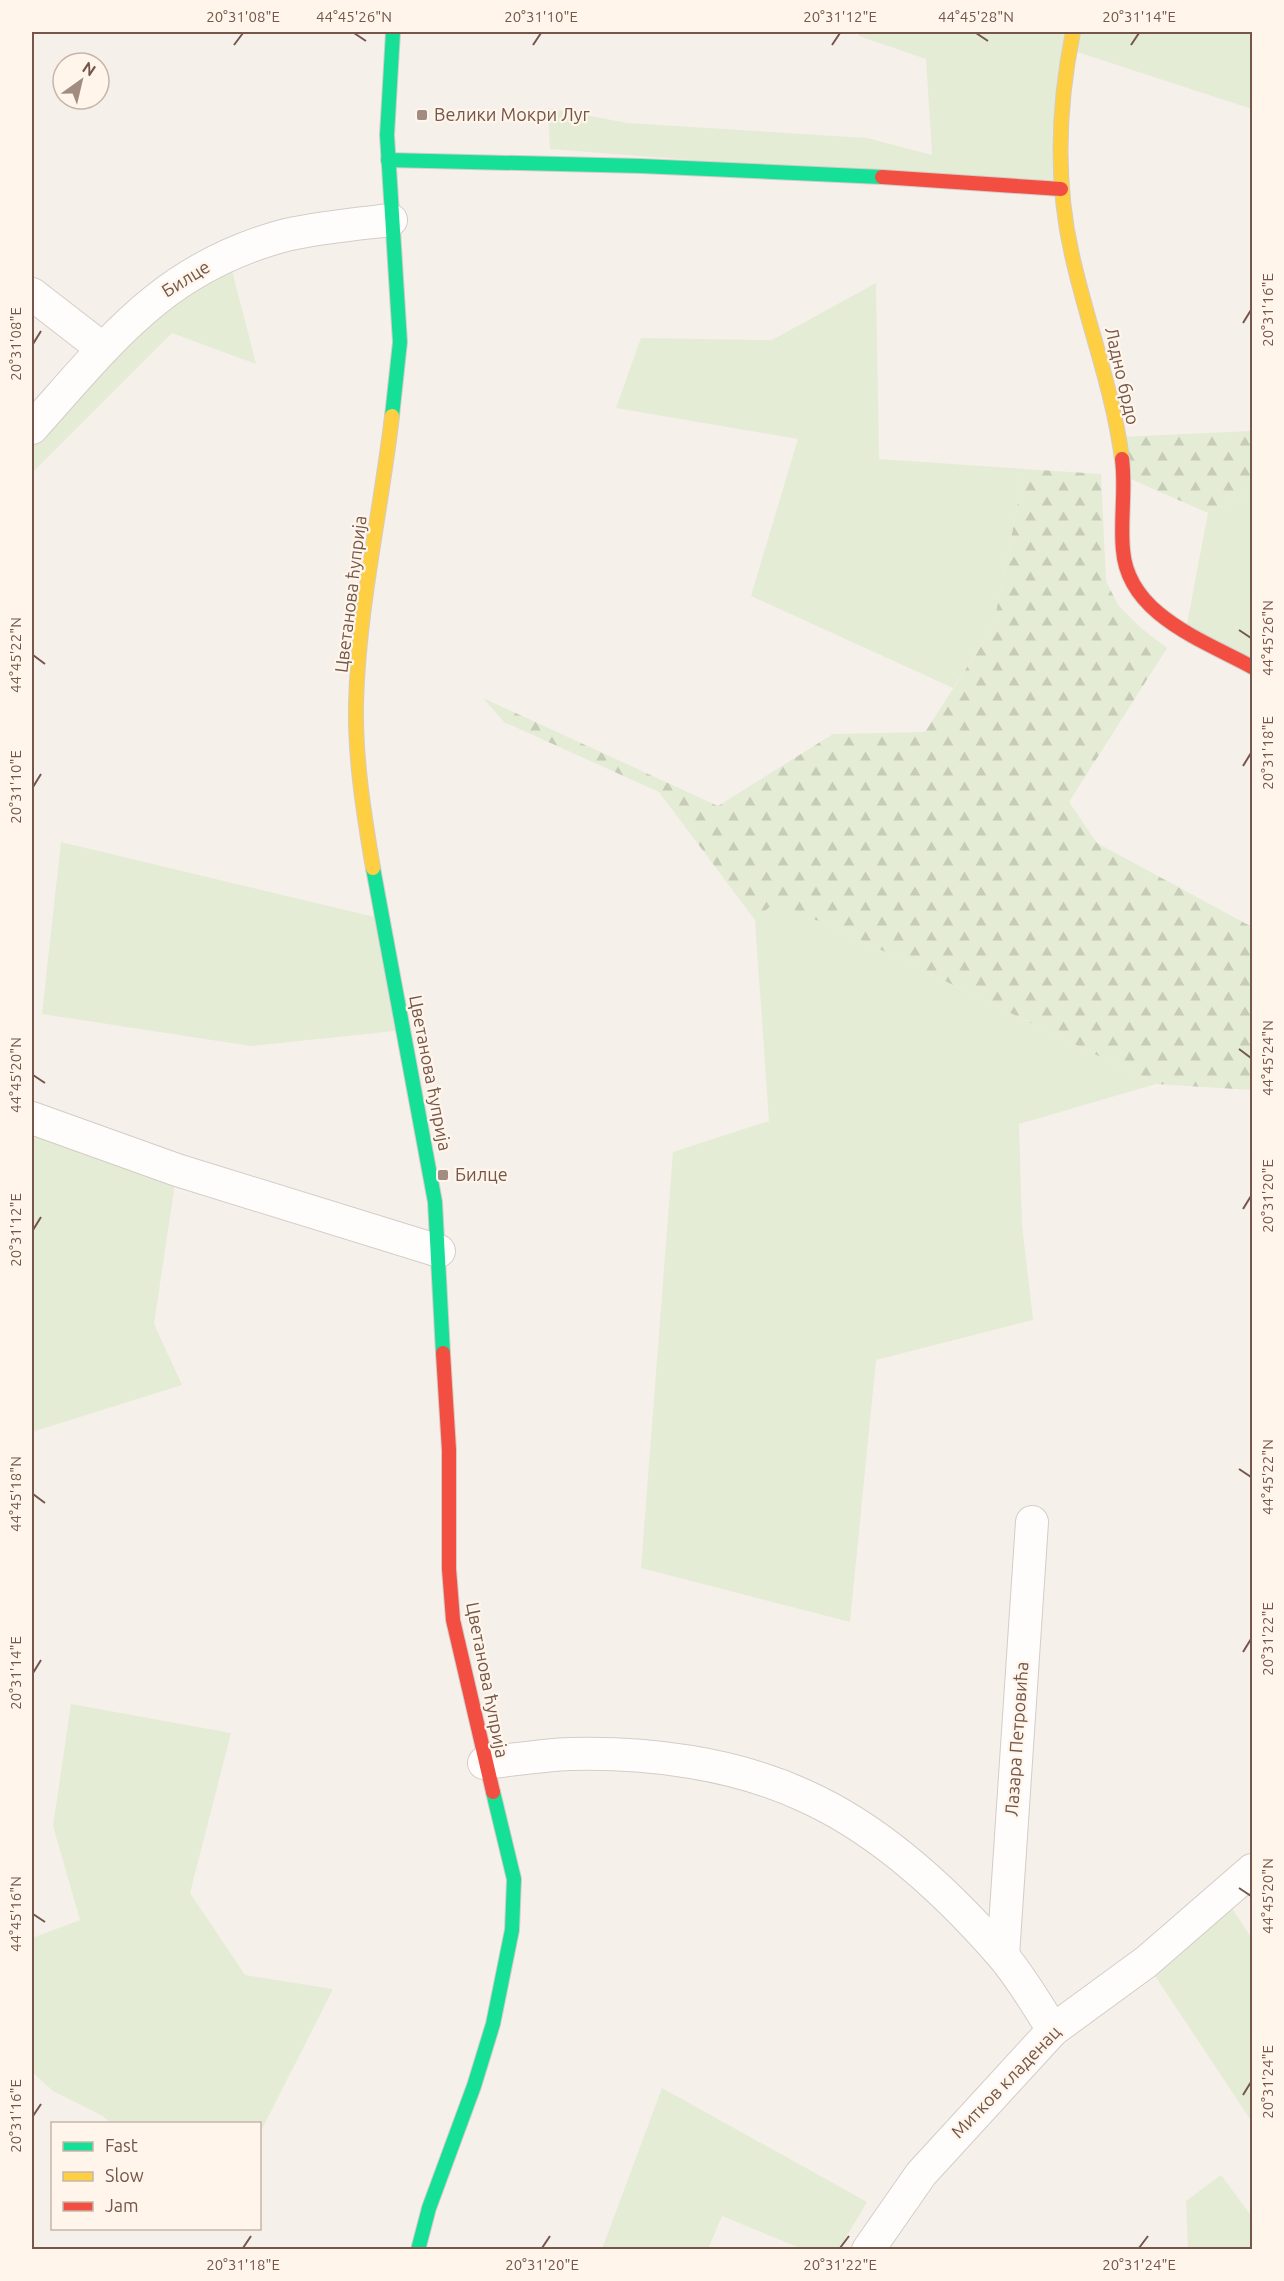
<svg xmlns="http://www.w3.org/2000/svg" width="1284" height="2281" font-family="Ubuntu,sans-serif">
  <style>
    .grass { fill: #e4ecd5 }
    .forest { fill: url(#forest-firs) }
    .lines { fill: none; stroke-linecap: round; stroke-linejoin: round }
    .street-casing { stroke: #d4ccc7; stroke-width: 34 }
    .fast-casing { stroke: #d5ccc6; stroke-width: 16 }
    .slow-casing { stroke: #d5ccc6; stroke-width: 16 }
    .jam-casing { stroke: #d5ccc6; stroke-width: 16 }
    .street { stroke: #fefdfc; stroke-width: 32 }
    .fast { stroke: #16e098; stroke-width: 14 }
    .slow { stroke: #ffcf43; stroke-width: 14 }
    .jam { stroke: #f24e42; stroke-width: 14 }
    .ticks { fill: none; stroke: #74564a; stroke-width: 2 }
    .poi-dot { fill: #a28c82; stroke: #fff5ea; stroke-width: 2 }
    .labels { text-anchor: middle; stroke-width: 4.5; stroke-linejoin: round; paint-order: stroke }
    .poi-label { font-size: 18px; fill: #74564a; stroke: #fff5ea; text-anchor: start }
    .street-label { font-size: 18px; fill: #74564a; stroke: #fff5ea }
    .neatline { fill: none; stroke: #74564a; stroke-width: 2 }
    .ticks-label { font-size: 15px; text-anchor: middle; fill: #74564a }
  </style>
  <defs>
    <pattern id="forest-firs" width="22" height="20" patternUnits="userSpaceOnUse" patternTransform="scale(1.5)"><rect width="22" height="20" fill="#e4ecd5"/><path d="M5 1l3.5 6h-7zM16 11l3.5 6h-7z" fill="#c7ccb8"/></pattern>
  </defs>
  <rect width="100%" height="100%" fill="#f6f0ea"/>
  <g class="grass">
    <path d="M858,32H1252V109L1071,50L1061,189L550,149L548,108L627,123L867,138L932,155L926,59L859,36Z"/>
    <path d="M228,255L256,364L172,333L32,473V428Z"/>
    <path d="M876,283L879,459L1025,469L993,627L953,688L751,596L798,439L616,408L641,338L772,340Z"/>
    <path d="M1252,493V667L1186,629L1208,513Z"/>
    <path d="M61,842L383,919L404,1030L251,1046L42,1014Z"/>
    <path d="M773,903L832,926L1156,1084L1019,1124L1022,1225L1033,1320L876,1360L850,1622L641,1568L673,1152L769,1121L755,920Z"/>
    <path d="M32,1118L177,1170L154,1324L182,1385L32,1432Z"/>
    <path d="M71,1704L231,1733L190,1893L245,1975L333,1989L260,2133V2124L111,2123L101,2115L53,2091L32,2072V1938L80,1920L53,1826Z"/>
    <path d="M1224,1896L1252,1939V2122L1146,1962Z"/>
    <path d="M662,2088L867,2202L839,2249H802L722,2216L708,2249H602Z"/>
    <path d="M1221,2175L1252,2217V2249H1188L1186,2201Z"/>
  </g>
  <g class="forest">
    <path d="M1252,431V493L1208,513L1124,476L1118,437Z"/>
    <path d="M1025,469L1101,474L1106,581L1118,605L1141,628L1167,648L1069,802L1097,843L1252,927V1090L1156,1084L832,926L773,904L755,920L659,792L504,722L483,698L718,806L833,734L925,732L993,627Z"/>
  </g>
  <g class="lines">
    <g class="street-casing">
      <g id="street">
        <path d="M32,294L103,349"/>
        <path d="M32,428C111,340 164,267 286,235C320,227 356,224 391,220"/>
        <path d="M32,1118L177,1170L439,1251"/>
        <path d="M484,1763C513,1760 542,1755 570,1754C649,1752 734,1763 805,1796C881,1830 948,1893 1002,1955C1021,1977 1037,2005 1053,2030"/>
        <path d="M1003,1956L1032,1522"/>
        <path d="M868,2250L921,2174L1053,2030L1146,1962L1252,1870"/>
      </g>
    </g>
    <g class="fast-casing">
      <g id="fast">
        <path d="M388,160L641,166L882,177"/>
        <path d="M392,416L400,342L387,135L393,32"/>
        <path d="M373,868L435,1202L443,1353"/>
        <path d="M418,2250L429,2208L474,2086L493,2024L512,1930L514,1879L493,1792"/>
      </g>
    </g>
    <g class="slow-casing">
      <g id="slow">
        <path d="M1073,32C1058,106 1055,181 1072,255C1087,323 1113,389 1122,459"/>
        <path d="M373,868C364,815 355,759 356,705C358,609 381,512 392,416"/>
      </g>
    </g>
    <g class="jam-casing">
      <g id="jam">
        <path d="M882,177L1061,189"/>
        <path d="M1122,459C1126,490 1120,520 1123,550C1128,615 1203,640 1252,667"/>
        <path d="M443,1353L449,1450V1569L453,1620L493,1792"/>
      </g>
    </g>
    <use href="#street" class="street"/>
    <use href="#fast" class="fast"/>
    <use href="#slow" class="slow"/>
    <use href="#jam" class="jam"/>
  </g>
  <path class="ticks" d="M354,33L366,41M976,33L988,41M234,45L243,33M533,45L541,33M832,45L840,33M1131,45L1139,33M1243,323L1251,310M33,344L41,331M1239,630L1251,638M33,655L45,664M1243,766L1251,753M33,787L41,774M1239,1049L1251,1058M33,1075L45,1083M1243,1209L1251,1196M33,1230L41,1217M1239,1469L1251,1477M33,1494L45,1503M1243,1652L1251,1639M33,1673L41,1660M1239,1888L1251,1896M33,1914L45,1922M1243,2095L1251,2082M33,2116L41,2104M243,2248L251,2236M542,2248L550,2236M840,2248L849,2236M1139,2248L1148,2236"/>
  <g class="poi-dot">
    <rect x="416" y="109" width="12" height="12" rx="3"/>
    <rect x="437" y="1169" width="12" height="12" rx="3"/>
  </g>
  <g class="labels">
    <g class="poi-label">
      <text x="434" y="121">Велики Мокри Луг</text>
      <text x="455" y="1181">Билце</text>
    </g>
    <g class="street-label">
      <text transform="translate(186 279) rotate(-32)" y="6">Билце</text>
      <text transform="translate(1122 376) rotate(77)" y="6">Ладно брдо</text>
      <text transform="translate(351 594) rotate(-83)" y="6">Цветанова ћуприја</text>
      <text transform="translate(430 1073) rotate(79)" y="6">Цветанова ћуприја</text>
      <text transform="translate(487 1680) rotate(79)" y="6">Цветанова ћуприја</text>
      <text transform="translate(1017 1739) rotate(-86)" y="6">Лазара Петровића</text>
      <text transform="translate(1006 2082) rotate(-46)" y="6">Митков кладенац</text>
    </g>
  </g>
  <rect width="1284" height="2281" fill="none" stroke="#fff5ea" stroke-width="66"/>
  <rect x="51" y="2122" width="210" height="108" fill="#fff5ea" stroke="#c7b5aa" stroke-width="1.5"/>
  <rect x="63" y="2142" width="30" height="9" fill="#16e098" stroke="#c7b5aa" stroke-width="1.5"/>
  <text x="105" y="2152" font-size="18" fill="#74564a">Fast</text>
  <rect x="63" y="2172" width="30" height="9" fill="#ffcf43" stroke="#c7b5aa" stroke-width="1.5"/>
  <text x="105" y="2182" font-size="18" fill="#74564a">Slow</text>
  <rect x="63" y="2202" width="30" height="9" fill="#f24e42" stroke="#c7b5aa" stroke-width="1.5"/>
  <text x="105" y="2212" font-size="18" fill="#74564a">Jam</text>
  <g transform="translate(81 81) rotate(34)"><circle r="28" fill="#fff5ea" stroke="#c7b5aa" stroke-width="1.5"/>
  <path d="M0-4.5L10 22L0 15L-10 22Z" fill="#a28c82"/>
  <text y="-9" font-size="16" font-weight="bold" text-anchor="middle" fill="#74564a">N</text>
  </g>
  <rect x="33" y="33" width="1218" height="2215" class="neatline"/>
  <g class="ticks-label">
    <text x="243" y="22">20°31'08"E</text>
    <text x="354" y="22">44°45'26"N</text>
    <text x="541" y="22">20°31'10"E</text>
    <text x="840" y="22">20°31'12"E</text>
    <text x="976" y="22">44°45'28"N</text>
    <text x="1139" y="22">20°31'14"E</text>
    <text transform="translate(1268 310) rotate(-90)" y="5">20°31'16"E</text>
    <text transform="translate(16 344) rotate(-90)" y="5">20°31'08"E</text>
    <text transform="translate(1268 638) rotate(-90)" y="5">44°45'26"N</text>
    <text transform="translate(16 655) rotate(-90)" y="5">44°45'22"N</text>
    <text transform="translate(1268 753) rotate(-90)" y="5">20°31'18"E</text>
    <text transform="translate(16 787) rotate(-90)" y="5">20°31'10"E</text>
    <text transform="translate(1268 1058) rotate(-90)" y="5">44°45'24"N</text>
    <text transform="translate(16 1075) rotate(-90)" y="5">44°45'20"N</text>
    <text transform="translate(1268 1196) rotate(-90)" y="5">20°31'20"E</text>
    <text transform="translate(16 1230) rotate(-90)" y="5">20°31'12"E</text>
    <text transform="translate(1268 1477) rotate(-90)" y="5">44°45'22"N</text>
    <text transform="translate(16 1494) rotate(-90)" y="5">44°45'18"N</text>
    <text transform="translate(1268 1639) rotate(-90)" y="5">20°31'22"E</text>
    <text transform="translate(16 1673) rotate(-90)" y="5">20°31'14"E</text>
    <text transform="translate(1268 1896) rotate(-90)" y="5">44°45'20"N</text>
    <text transform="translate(16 1914) rotate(-90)" y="5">44°45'16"N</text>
    <text transform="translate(1268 2082) rotate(-90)" y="5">20°31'24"E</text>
    <text transform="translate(16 2116) rotate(-90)" y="5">20°31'16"E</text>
    <text x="243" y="2270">20°31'18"E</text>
    <text x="542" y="2270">20°31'20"E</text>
    <text x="840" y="2270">20°31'22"E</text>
    <text x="1139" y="2270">20°31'24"E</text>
  </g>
</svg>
